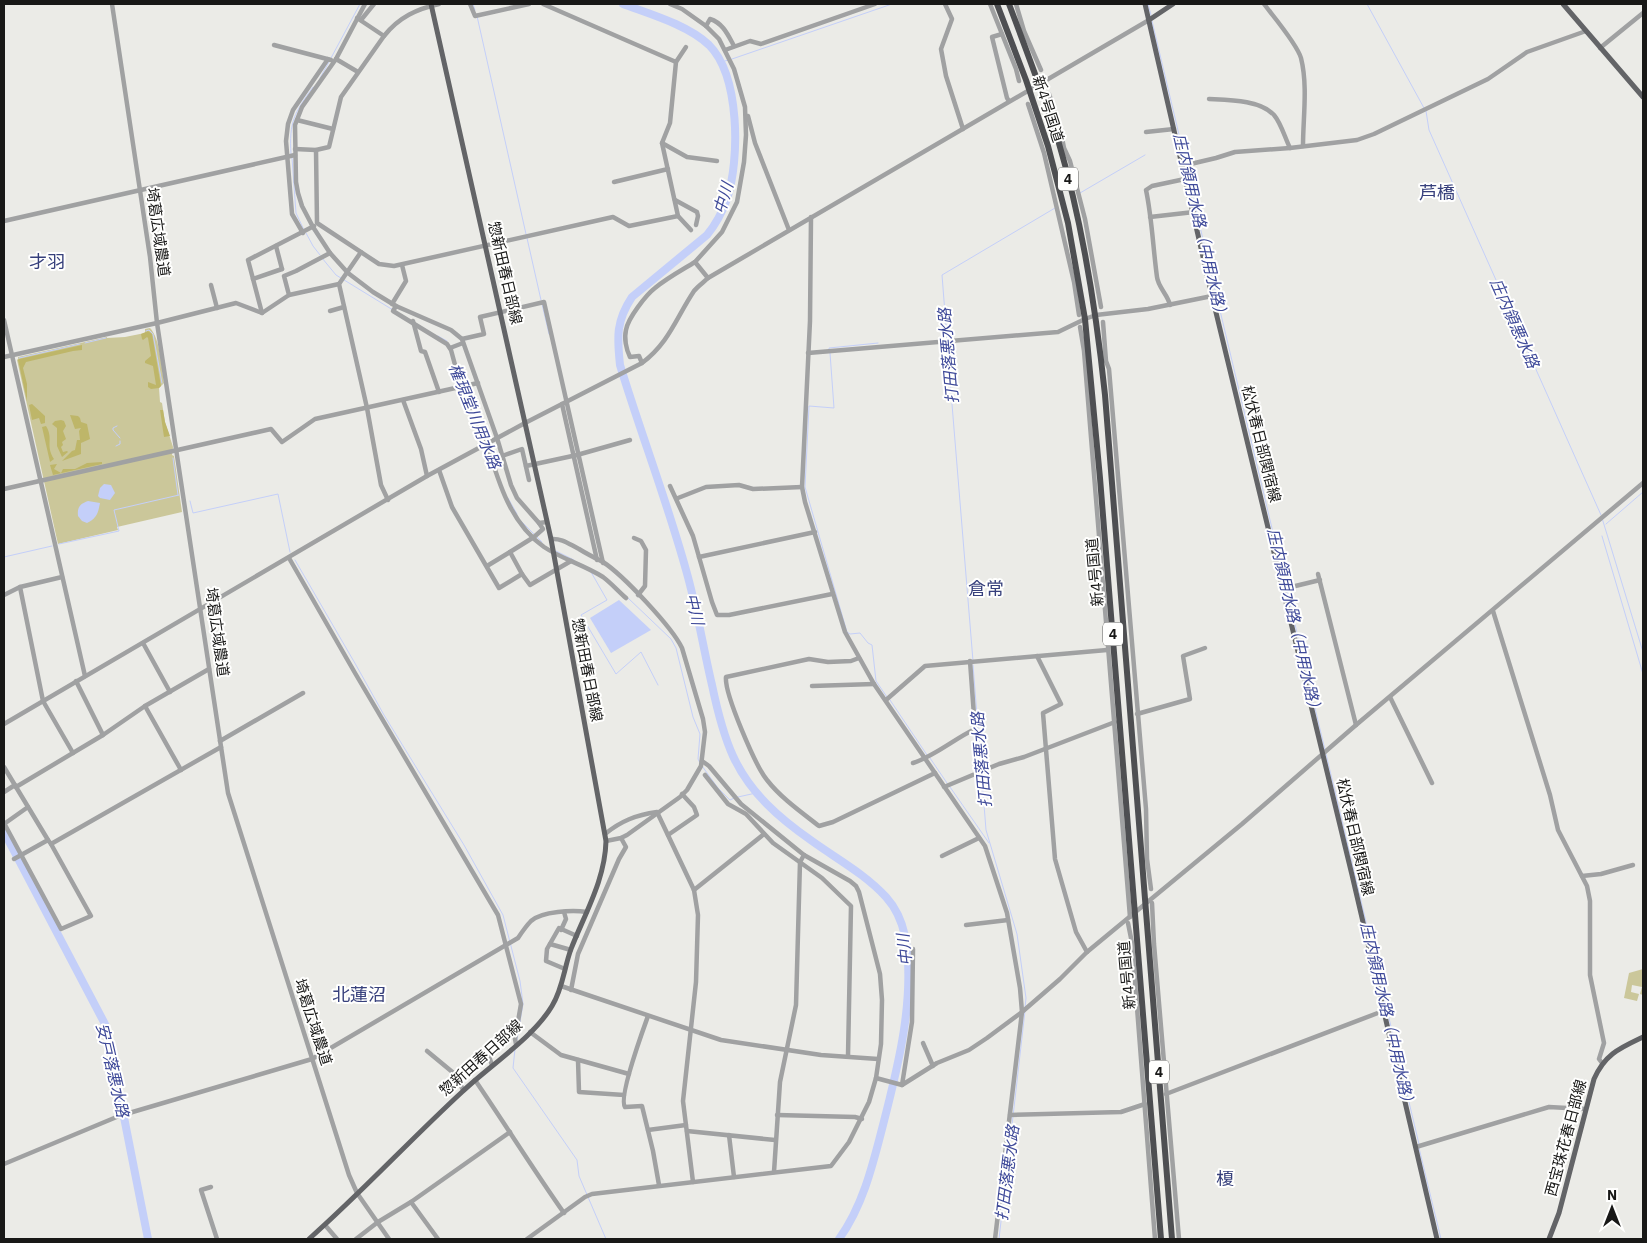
<svg xmlns="http://www.w3.org/2000/svg" width="1647" height="1243" font-family="'IBM Plex Sans','Noto Sans JP',sans-serif">
  <style>
    .green { fill: #cbc79a }
    .forest { fill: #beb669 }
    .water { fill: #c4cff9 }
    .lines { fill: none; stroke-linecap: round; stroke-linejoin: round }
    .stream { stroke: #c4cff9; stroke-width: 1 }
    .river { stroke: #c4cff9; stroke-width: 8 }
    .minor { stroke: #a0a1a2; stroke-width: 4.5 }
    .major { stroke: #636467; stroke-width: 5 }
    .highway { stroke: #4e4f52; stroke-width: 6 }
    .labels { text-anchor: middle; stroke-width: 4; stroke-linejoin: round; paint-order: stroke }
    .shield { fill: #fffffe; stroke: #5d5d5c; stroke-width: 1 }
    .shield-label { font-size: 14px; font-weight: bold; fill: #181817 }
    .street-label { font-size: 15px; fill: #181817; stroke: #fffffe }
    .water-label { font-size: 16px; font-style: italic; fill: #3e4999; stroke: #fffffe }
    .quarter-label { font-size: 18px; fill: #37407c; stroke: #fffffe }
  </style>
  <rect width="100%" height="100%" fill="#ebebe7"/>
  <g class="green">
    <path d="M150,328C160,338 162,369 164,383L159,388L160,402L162,403L165,422L173,447L172,455L174,456L182,512L117,527L118,530L58,544L17,360L18,359V357L107,337V338L125,337L145,333V329Z"/>
    <path d="M1643,969V995L1640,994L1642,987L1632,985L1631,992L1639,994L1637,1001L1624,998L1629,973Z"/>
  </g>
  <g class="forest">
    <path d="M148,331L152,334L161,386L159,388L151,389L148,387V382L156,385L153,366L145,363V361L151,356L148,338L147,337L143,340L142,339L141,334Z"/>
    <path d="M82,345V350L73,351L26,362L23,368L27,384V401L18,360L19,359Z"/>
    <path d="M32,404L45,416V423L41,424L39,418L32,420L29,405Z"/>
    <path d="M160,410H163L165,422L170,436L164,437Z"/>
    <path d="M70,415L78,416L80,418L81,422L87,424L90,439L81,443V454L62,461L72,451L75,450L77,440H80L79,431L81,428L75,429Z"/>
    <path d="M61,420L64,421L66,426L63,431L66,439L62,442L63,445L61,447L63,452L67,451L68,452L62,457L57,446V428L52,424L55,421Z"/>
    <path d="M46,426C54,439 45,445 54,459L50,462L42,427Z"/>
    <path d="M102,462V464L53,475L50,465L57,464L54,469L61,473L63,469H75L87,463Z"/>
  </g>
  <g class="water">
    <path d="M104,484L111,485L115,493L110,500L100,498L98,496L100,488Z"/>
    <path d="M88,501L100,503C98,513 97,518 87,523L82,521L78,516C77,507 80,504 88,501Z"/>
    <path d="M619,600L651,630L611,653L590,618Z"/>
  </g>
  <g class="lines">
    <g class="stream">
      <path d="M473,4L475,10"/>
      <path d="M1148,4L1151,15"/>
      <path d="M1367,4L1424,108"/>
      <path d="M477,16L526,234"/>
      <path d="M1152,21L1186,164"/>
      <path d="M331,58L360,4"/>
      <path d="M732,59L892,4"/>
      <path d="M722,62L728,60"/>
      <path d="M320,78L329,62"/>
      <path d="M1426,111L1429,130L1601,515"/>
      <path d="M291,154C289,122 294,113 313,87"/>
      <path d="M292,158L296,213L304,230"/>
      <path d="M1186,168L1286,587"/>
      <path d="M1080,193L1145,155"/>
      <path d="M306,233L313,246L320,255"/>
      <path d="M527,238L541,300"/>
      <path d="M322,258L336,275L393,310"/>
      <path d="M542,304L549,334"/>
      <path d="M146,331L149,330L153,334L162,383"/>
      <path d="M438,336L447,341"/>
      <path d="M947,339L942,275L1055,208"/>
      <path d="M85,343L106,338"/>
      <path d="M947,343L973,661"/>
      <path d="M829,349V348L878,343"/>
      <path d="M830,353L834,408L809,406L805,487L847,632L850,634L860,633L868,643L872,645L876,681L887,697"/>
      <path d="M19,358L80,344"/>
      <path d="M117,426L113,428V430L120,438"/>
      <path d="M489,444L492,452"/>
      <path d="M116,446L120,444V441"/>
      <path d="M173,458L178,495"/>
      <path d="M508,498L517,514"/>
      <path d="M190,501L193,513L278,494L290,552"/>
      <path d="M1602,518L1643,652"/>
      <path d="M520,520L542,542"/>
      <path d="M1606,524L1643,492"/>
      <path d="M1602,536L1643,674"/>
      <path d="M59,544L119,531L114,510L179,495"/>
      <path d="M556,551L574,560"/>
      <path d="M4,557L52,546"/>
      <path d="M295,560L356,665L384,715L464,845L503,915L520,981L523,1004L517,1040"/>
      <path d="M591,572L607,600L581,615L616,674L641,652L658,685"/>
      <path d="M1287,591L1325,750"/>
      <path d="M628,598L671,639L676,648L693,717L700,734L698,759L700,763"/>
      <path d="M973,665L986,830L1017,934L1026,998L1025,1008"/>
      <path d="M890,700L927,755"/>
      <path d="M1326,754L1419,1144"/>
      <path d="M930,758L947,783"/>
      <path d="M702,766L718,788L730,800L734,798"/>
      <path d="M950,787L989,843"/>
      <path d="M738,797L756,793"/>
      <path d="M515,1049L513,1068L577,1160L579,1176L606,1239"/>
      <path d="M1419,1148L1441,1239"/>
      <path d="M999,1239L1025,1011"/>
    </g>
    <g class="river">
      <path d="M623,4C650,14 688,25 709,45C740,76 740,159 727,199C722,213 716,224 707,235L632,297C616,321 617,337 620,365C641,434 667,501 686,570C697,608 703,647 712,685C717,709 723,734 733,756C750,793 779,818 812,841C837,859 865,874 886,897C896,908 902,922 905,936C916,996 898,1067 883,1125C873,1164 863,1206 839,1239"/>
      <path d="M4,832L106,1026L148,1239"/>
    </g>
    <g class="minor">
      <path d="M112,4L150,257L157,323L228,793L349,1175L357,1193L389,1239"/>
      <path d="M365,4L336,59L302,107L295,125L296,182L298,193L302,206L313,227L330,253L348,273L373,292L396,306L451,330L462,339L497,438L511,485L517,498L539,523L547,522"/>
      <path d="M470,4L475,16L529,4"/>
      <path d="M543,4L676,62"/>
      <path d="M670,4L682,9L706,26L719,39L734,69L745,107L746,135L744,162L737,202L722,232L695,262L708,278"/>
      <path d="M945,4L952,19L941,49L946,76L963,129"/>
      <path d="M990,4L1016,69L1019,81"/>
      <path d="M1016,4L1024,31L1041,70"/>
      <path d="M1264,4C1273,16 1297,44 1301,58C1308,86 1303,118 1303,146"/>
      <path d="M357,18L384,36"/>
      <path d="M361,20L374,4"/>
      <path d="M706,26L710,19C723,23 728,35 734,46"/>
      <path d="M1002,34L992,37L1007,98L1009,101"/>
      <path d="M274,45L331,60"/>
      <path d="M686,47L676,62L670,123L662,143L678,216L691,230"/>
      <path d="M1600,48L1643,13"/>
      <path d="M725,50L750,41L761,44L875,4"/>
      <path d="M336,59L358,72"/>
      <path d="M1049,94L1059,123L1064,148L1070,161L1085,219L1101,307"/>
      <path d="M1209,99C1229,100 1260,100 1274,115C1281,123 1285,138 1290,148"/>
      <path d="M1028,104L1044,153L1074,282L1079,315"/>
      <path d="M748,116L755,143L789,230"/>
      <path d="M297,120L333,129"/>
      <path d="M1146,132L1174,129"/>
      <path d="M662,143L687,157L717,161"/>
      <path d="M295,149L316,150L329,147L341,97L384,36C399,17 417,9 439,4"/>
      <path d="M316,150L317,223L379,264L394,266L613,217L629,226L678,216"/>
      <path d="M1182,166L1216,158L1235,152L1290,148L1357,140L1374,134L1488,79L1527,52L1586,31"/>
      <path d="M614,182L668,169"/>
      <path d="M675,200L697,212L698,216L696,225"/>
      <path d="M811,217L810,321L802,487L805,502L845,632L874,684L985,846L1007,913L1020,988L1022,1012L995,1239"/>
      <path d="M1150,217L1194,212"/>
      <path d="M4,221L295,155"/>
      <path d="M303,233L292,214L286,141L288,124L293,110L328,59"/>
      <path d="M276,246L282,269"/>
      <path d="M361,252L339,284L367,408L381,485L388,500"/>
      <path d="M253,279L282,269"/>
      <path d="M211,285L217,308"/>
      <path d="M289,295L339,284"/>
      <path d="M392,304L406,281L402,265"/>
      <path d="M1170,305C1168,295 1158,287 1157,277C1153,248 1152,218 1146,190L1152,186L1185,179"/>
      <path d="M396,306L393,311L447,344L451,350L461,387"/>
      <path d="M330,311L344,307"/>
      <path d="M262,313L248,260L314,226"/>
      <path d="M4,320L85,676"/>
      <path d="M413,321L421,351L425,352L439,392"/>
      <path d="M1103,322L1106,361L1109,369L1146,809L1147,859L1151,889"/>
      <path d="M1080,327L1084,351L1130,917"/>
      <path d="M462,339L484,334L480,317L544,302L603,563"/>
      <path d="M450,348L463,343"/>
      <path d="M808,353L1058,332L1085,319L1096,315L1148,309L1212,296"/>
      <path d="M4,357L157,323L236,303L262,313L289,295L284,276L296,271L330,253"/>
      <path d="M642,363L639,356L630,357C626,349 624,338 626,330C628,318 646,295 655,288C667,278 682,270 695,262"/>
      <path d="M460,387L466,403L488,443"/>
      <path d="M403,400L421,449L427,476"/>
      <path d="M562,404L597,560"/>
      <path d="M487,444C498,481 510,523 544,547C562,559 584,565 603,577C611,583 618,591 626,598"/>
      <path d="M502,456L522,449L529,480"/>
      <path d="M526,466L577,455L630,440"/>
      <path d="M439,470L452,507L499,588L522,574"/>
      <path d="M670,486L693,536L712,602L717,615H729L832,594"/>
      <path d="M4,489L271,429L282,442L315,419L478,383"/>
      <path d="M678,498L706,487L739,485L753,489L802,487"/>
      <path d="M539,523L543,529L534,537L510,552L522,574L530,585L571,561"/>
      <path d="M634,538L641,541L646,550L645,586L638,595"/>
      <path d="M551,539C562,538 569,544 579,549C587,554 595,558 603,562C623,575 672,627 682,648L703,719L705,732L701,766L687,790L680,797L627,835L621,838L606,841"/>
      <path d="M699,557L815,532"/>
      <path d="M289,558L355,673L498,915L521,1004L515,1039L516,1044"/>
      <path d="M487,566L510,552"/>
      <path d="M1318,574L1356,725"/>
      <path d="M20,587L43,701L73,753"/>
      <path d="M1283,589L1320,580"/>
      <path d="M4,595L20,587L62,577"/>
      <path d="M1493,611L1550,795L1558,830L1587,886L1590,901V975L1604,1043L1599,1059L1602,1063"/>
      <path d="M143,643L170,692"/>
      <path d="M1037,656L1061,704L1043,713L1055,859L1076,932L1087,952"/>
      <path d="M859,658L851,661L828,662L809,659L726,677C724,693 756,767 767,780C781,798 801,812 819,826L833,822L935,773"/>
      <path d="M76,681L103,735"/>
      <path d="M812,686L874,684"/>
      <path d="M1390,697L1432,783"/>
      <path d="M886,700L925,666L1107,650"/>
      <path d="M145,706L181,770"/>
      <path d="M1137,714L1190,699L1183,656L1205,648"/>
      <path d="M4,724L427,476L525,423L642,363C669,343 676,318 694,291C698,286 704,282 708,278L1149,20"/>
      <path d="M220,741L303,693"/>
      <path d="M913,763C935,756 954,739 975,729L970,661"/>
      <path d="M4,767L48,840"/>
      <path d="M705,775L728,804L746,814L773,843L822,878L851,906L848,1056"/>
      <path d="M16,787L103,735L145,706L209,669"/>
      <path d="M944,787L999,764L1024,757L1115,722"/>
      <path d="M4,792L15,785"/>
      <path d="M4,823L61,929L91,916L51,844"/>
      <path d="M4,824L28,807"/>
      <path d="M605,834C621,821 636,815 657,812L694,890L698,915L696,982L683,1101L693,1182"/>
      <path d="M668,835L697,815L694,807L682,794"/>
      <path d="M942,856L979,838"/>
      <path d="M14,859L48,840L51,844L221,747"/>
      <path d="M1582,876L1601,874L1633,865"/>
      <path d="M694,890L764,834"/>
      <path d="M1152,903L1154,944L1179,1239"/>
      <path d="M1128,923L1132,943L1155,1239"/>
      <path d="M966,925L1008,920"/>
      <path d="M561,930L566,919L564,912"/>
      <path d="M550,944L571,950"/>
      <path d="M565,969L546,961L547,949L559,928L577,936"/>
      <path d="M561,986L721,1040L821,1055L878,1059"/>
      <path d="M571,990L578,954L619,859L626,847L621,838"/>
      <path d="M648,1016C643,1030 618,1098 625,1107L642,1106L653,1151L659,1185"/>
      <path d="M530,1032L561,1055L629,1074"/>
      <path d="M923,1043L933,1066"/>
      <path d="M427,1051L456,1075L463,1090"/>
      <path d="M578,1060L579,1092L624,1095"/>
      <path d="M492,1065L486,1048L496,1044"/>
      <path d="M876,1078L902,1085L937,1063L969,1050L987,1038L1022,1012L1060,979L1087,952L1242,824L1356,725L1643,483"/>
      <path d="M475,1080C505,1124 533,1169 564,1213"/>
      <path d="M902,1085L912,1022L913,949"/>
      <path d="M1166,1094L1383,1011"/>
      <path d="M777,1115L855,1117L862,1119"/>
      <path d="M1010,1115L1121,1112L1145,1104"/>
      <path d="M648,1130L686,1125"/>
      <path d="M687,1131L775,1140"/>
      <path d="M729,1135L734,1177"/>
      <path d="M1416,1147L1549,1107L1585,1109"/>
      <path d="M4,1164L119,1116L312,1059L518,938C522,932 526,926 531,921C542,911 573,910 587,912"/>
      <path d="M774,1172L780,1082L796,1005L800,862L804,855"/>
      <path d="M211,1187L201,1190L217,1239"/>
      <path d="M411,1202L438,1239"/>
      <path d="M325,1225L337,1239"/>
      <path d="M356,1239L378,1222L411,1202L510,1132"/>
      <path d="M527,1239L585,1197L592,1194L831,1166L849,1142L869,1102L876,1078L881,1044L882,1000L880,974L859,892L856,886L850,881L804,855L741,804L709,766L702,761"/>
    </g>
    <g class="major">
      <path d="M1145,4L1212,296L1352,875L1437,1239"/>
      <path d="M1563,4L1643,97"/>
      <path d="M1149,20L1173,4"/>
      <path d="M309,1239C362,1192 410,1140 462,1092C489,1066 533,1038 552,1006C563,988 564,968 571,949C585,913 605,880 606,841L551,539L431,4"/>
      <path d="M1549,1239L1559,1213L1594,1079C1605,1054 1620,1048 1643,1037"/>
    </g>
    <g class="highway">
      <path d="M997,4L1026,80L1048,146L1068,223L1085,319L1100,478L1161,1239"/>
      <path d="M1009,4C1026,49 1043,94 1058,140C1083,224 1096,309 1105,395L1172,1239"/>
    </g>
  </g>
  <g class="labels">
    <g class="shield">
      <rect x="1058" y="167.5" width="20" height="23" rx="4"/>
      <rect x="1103" y="622.5" width="20" height="23" rx="4"/>
      <rect x="1149" y="1060.5" width="20" height="23" rx="4"/>
    </g>
    <g class="shield-label">
      <text x="1068" y="184">4</text>
      <text x="1113" y="639">4</text>
      <text x="1159" y="1077">4</text>
    </g>
    <g class="street-label">
      <text transform="translate(1048 109) rotate(72)" y="5">新4号国道</text>
      <text transform="translate(158 232) rotate(82)" y="5">埼葛広域農道</text>
      <text transform="translate(505 273) rotate(77)" y="5">惣新田春日部線</text>
      <text transform="translate(1261 444) rotate(76)" y="5">松伏春日部関宿線</text>
      <text transform="translate(1095 572) rotate(-95)" y="5">新4号国道</text>
      <text transform="translate(217 632) rotate(82)" y="5">埼葛広域農道</text>
      <text transform="translate(587 670) rotate(79)" y="5">惣新田春日部線</text>
      <text transform="translate(1355 837) rotate(77)" y="5">松伏春日部関宿線</text>
      <text transform="translate(1127 975) rotate(-95)" y="5">新4号国道</text>
      <text transform="translate(313 1022) rotate(72)" y="5">埼葛広域農道</text>
      <text transform="translate(481 1058) rotate(-42)" y="5">惣新田春日部線</text>
      <text transform="translate(1566 1138) rotate(-75)" y="5">西宝珠花春日部線</text>
    </g>
    <g class="water-label">
      <text transform="translate(723 198) rotate(-74)" y="6">中川</text>
      <text transform="translate(1201 227) rotate(77)" y="6">庄内領用水路（中用水路）</text>
      <text transform="translate(1515 323) rotate(66)" y="6">庄内領悪水路</text>
      <text transform="translate(948 356) rotate(-95)" y="6">打田落悪水路</text>
      <text transform="translate(475 416) rotate(68)" y="6">権現堂川用水路</text>
      <text transform="translate(695 609) rotate(77)" y="6">中川</text>
      <text transform="translate(1295 622) rotate(77)" y="6">庄内領用水路（中用水路）</text>
      <text transform="translate(981 760) rotate(-95)" y="6">打田落悪水路</text>
      <text transform="translate(904 950) rotate(-96)" y="6">中川</text>
      <text transform="translate(1388 1016) rotate(77)" y="6">庄内領用水路（中用水路）</text>
      <text transform="translate(113 1070) rotate(77)" y="6">安戸落悪水路</text>
      <text transform="translate(1007 1173) rotate(-83)" y="6">打田落悪水路</text>
    </g>
    <g class="quarter-label">
      <text x="1437" y="199">芦橋</text>
      <text x="47" y="268">才羽</text>
      <text x="986" y="595">倉常</text>
      <text x="359" y="1001">北蓮沼</text>
      <text x="1225" y="1185">榎</text>
    </g>
  </g>
  <rect width="1647" height="1243" fill="none" stroke="#181817" stroke-width="10"/>
  <g transform="translate(1612 1208)" stroke="#fffffe" stroke-width="4" paint-order="stroke">
  <path d="M0-4L9 19L0 12L-9 19Z" fill="#181817"/>
  <text y="-8" font-size="14" font-weight="bold" text-anchor="middle" fill="#181817">N</text>
  </g>
</svg>
